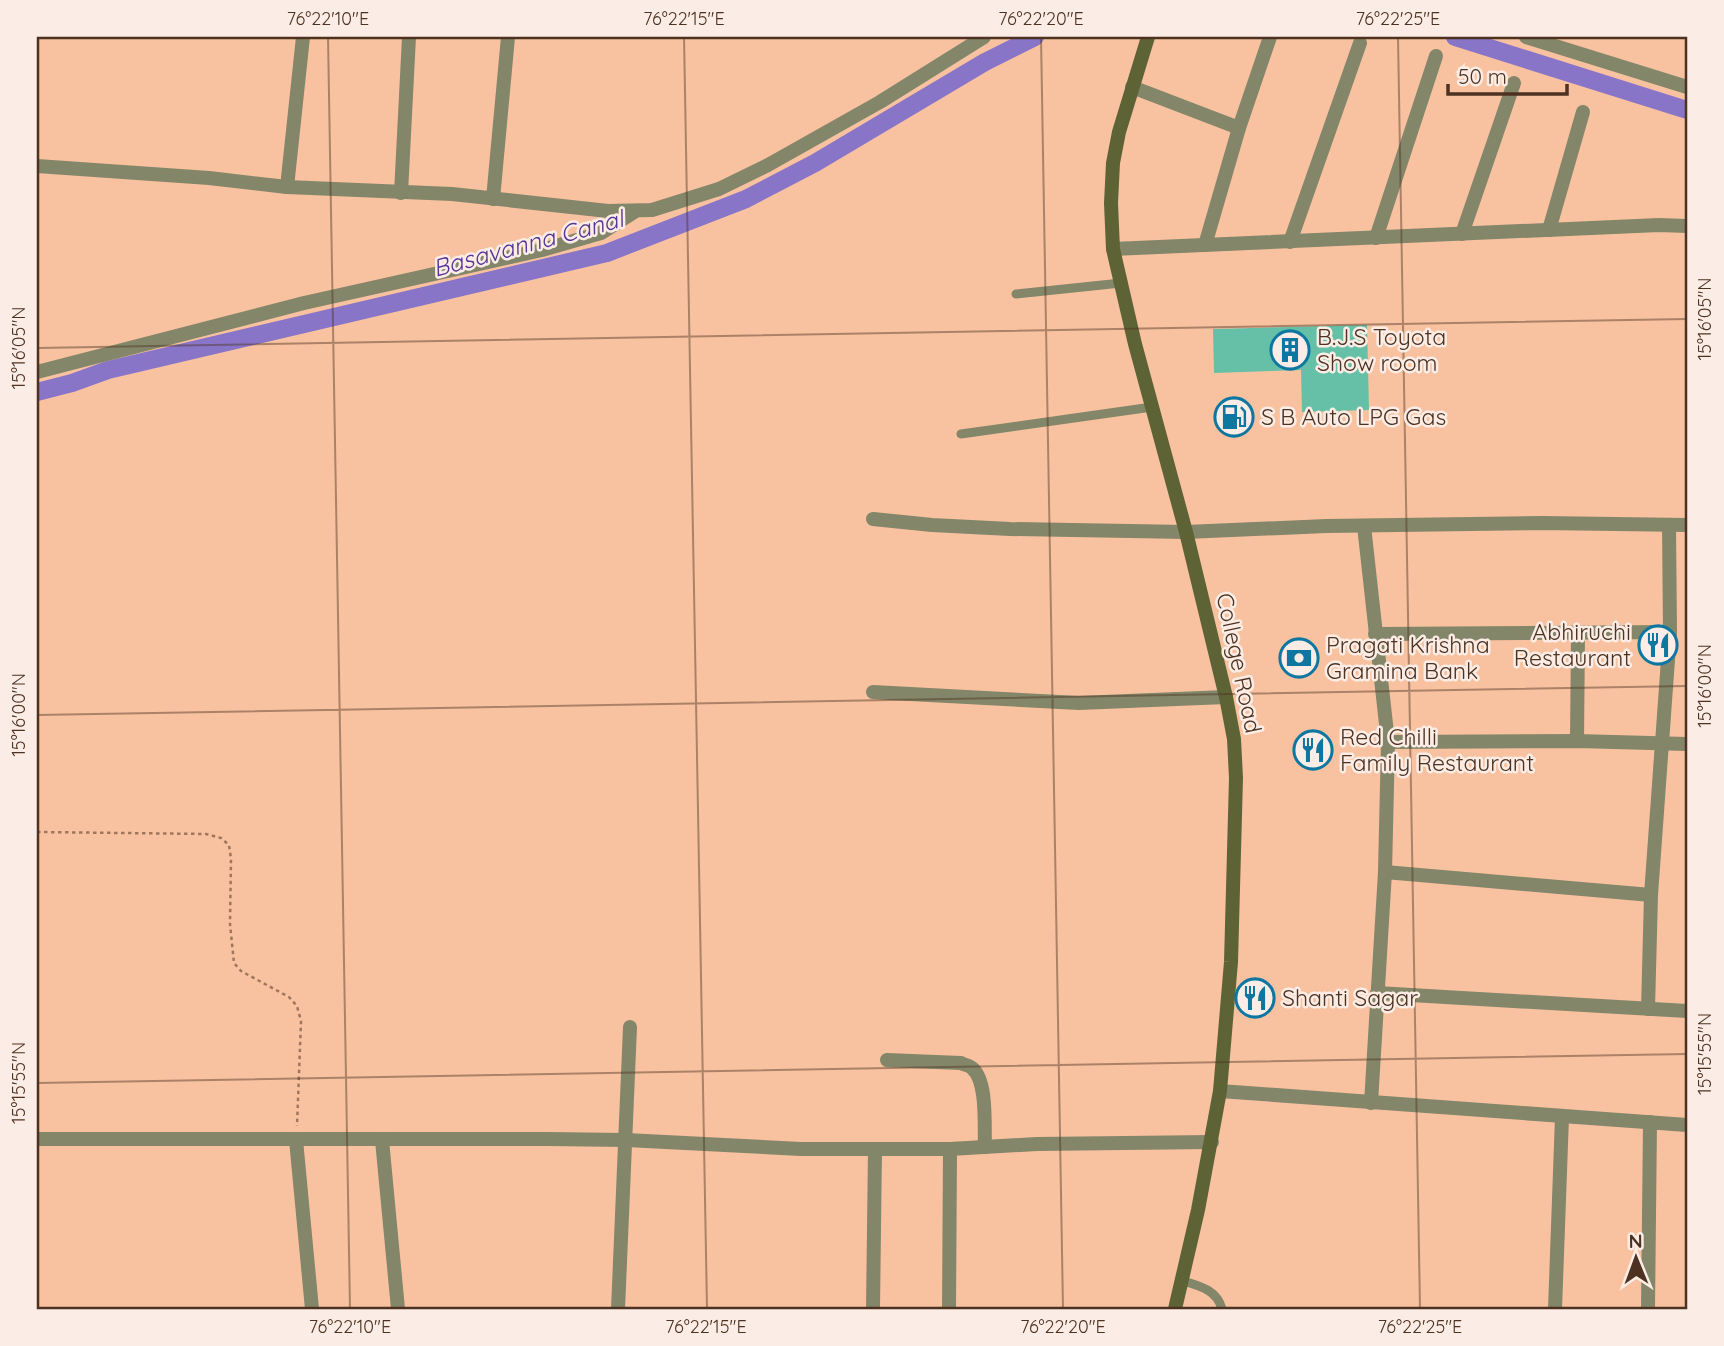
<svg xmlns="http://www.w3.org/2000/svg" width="1724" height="1346" font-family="Quicksand,sans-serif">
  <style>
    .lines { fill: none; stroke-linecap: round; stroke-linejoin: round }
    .canal { stroke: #8975c8; stroke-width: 18 }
    .building { fill: #65c0a7 }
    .path { stroke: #9f775e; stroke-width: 2.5; stroke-dasharray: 3.5 3.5; stroke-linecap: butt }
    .service { stroke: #838669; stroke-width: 9 }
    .minor { stroke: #838669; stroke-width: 14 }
    .tertiary { stroke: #838669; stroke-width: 14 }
    .secondary { stroke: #5e6336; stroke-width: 14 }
    .ticks { fill: none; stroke: #4d3221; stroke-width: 2; stroke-opacity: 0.45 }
    .labels { text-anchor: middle; stroke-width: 5; stroke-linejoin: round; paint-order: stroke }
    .poi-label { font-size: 23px; fill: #4d3221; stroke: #fbede5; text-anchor: start }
    .street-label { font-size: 23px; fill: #4d3221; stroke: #fbede5 }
    .water-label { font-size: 24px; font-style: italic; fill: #543597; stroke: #fbede5 }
    .neatline { fill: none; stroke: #4d3221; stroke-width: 2.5 }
    .ticks-label { font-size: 18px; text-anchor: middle; fill: #4d3221 }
  </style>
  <rect width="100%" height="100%" fill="#f8c2a1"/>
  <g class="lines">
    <g class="canal">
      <path d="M1455,37L1687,110"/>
      <path d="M37,392L72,383L108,370L607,253L746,199L815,163L985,62L1035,37"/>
    </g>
  </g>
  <path class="building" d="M1367,325L1369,410L1302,412L1301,370L1214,373L1213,329Z"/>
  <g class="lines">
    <path class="path" d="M37,832L206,834L221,838L229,845L231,859L230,924L234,963L241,971L289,997L297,1006L301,1021L297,1126"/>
    <g class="service">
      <path d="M1016,294L1121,283"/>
      <path d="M961,434L1152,407"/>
      <path d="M1183,1281C1200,1286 1217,1290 1222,1309"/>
    </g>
    <g class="minor">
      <path d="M1132,87L1239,128"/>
      <path d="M37,166L209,178L287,187L452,194L608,211L652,210L719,189L768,165L880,102L984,37"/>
      <path d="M287,187L303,37"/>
      <path d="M401,193L409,37"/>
      <path d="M493,199L508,37"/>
      <path d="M1549,230L1583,112"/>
      <path d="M1462,234L1514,83"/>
      <path d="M1376,238L1436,56"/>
      <path d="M1290,242L1360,43"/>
      <path d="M1205,245L1239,128L1270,37"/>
      <path d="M37,372L304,303L542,250L601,233L634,212"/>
      <path d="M873,519L932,525L1010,529L1186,532L1326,526L1543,523L1687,525"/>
      <path d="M1364,526L1388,742L1385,872L1371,1103"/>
      <path d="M1375,634L1670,632"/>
      <path d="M873,692L1079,703L1226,697"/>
      <path d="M1577,741L1578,633"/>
      <path d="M1388,742L1577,741L1687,744"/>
      <path d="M1385,872L1651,895"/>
      <path d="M1377,993L1687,1011"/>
      <path d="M1648,1009L1651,895L1670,632L1669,526"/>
      <path d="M887,1060L961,1063C964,1065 969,1065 972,1068C988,1081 984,1127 985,1147"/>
      <path d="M1220,1091L1687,1125"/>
      <path d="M37,1139H547L626,1140L801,1149H950L1037,1144L1212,1142"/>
      <path d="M296,1140L312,1309"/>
      <path d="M382,1140L398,1309"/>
      <path d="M618,1309L630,1027"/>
      <path d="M873,1309L875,1149"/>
      <path d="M949,1309L950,1149"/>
      <path d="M1555,1309L1562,1117"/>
      <path d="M1648,1309L1650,1122"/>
    </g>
    <g class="tertiary">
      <path d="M1526,37L1687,87"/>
      <path d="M1113,249L1659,225L1687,226"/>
    </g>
    <path class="secondary" d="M1148,37L1119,132L1113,163L1111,203L1113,249L1135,344L1186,532L1226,697L1234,739L1236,778L1231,962L1220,1091L1198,1210L1175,1309"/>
  </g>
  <path class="ticks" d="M328,37L350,1309M684,37L707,1309M1041,37L1063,1309M1398,37L1420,1309M37,348L1687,319M37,715L1687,686M37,1083L1687,1054"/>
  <defs>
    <g id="building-ring" transform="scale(2.0125)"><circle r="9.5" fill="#fbede5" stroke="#0d77a2" stroke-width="1.5"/><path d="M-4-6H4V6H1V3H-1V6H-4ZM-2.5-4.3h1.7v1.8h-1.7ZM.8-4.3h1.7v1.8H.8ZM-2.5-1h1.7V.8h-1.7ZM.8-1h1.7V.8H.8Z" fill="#0d77a2"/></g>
    <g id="fuel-ring" transform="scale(2.0125)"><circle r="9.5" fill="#fbede5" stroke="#0d77a2" stroke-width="1.5"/><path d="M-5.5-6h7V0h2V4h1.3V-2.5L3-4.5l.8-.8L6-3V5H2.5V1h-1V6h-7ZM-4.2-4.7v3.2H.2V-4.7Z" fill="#0d77a2"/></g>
    <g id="restaurant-ring" transform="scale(2.0125)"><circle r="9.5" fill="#fbede5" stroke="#0d77a2" stroke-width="1.5"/><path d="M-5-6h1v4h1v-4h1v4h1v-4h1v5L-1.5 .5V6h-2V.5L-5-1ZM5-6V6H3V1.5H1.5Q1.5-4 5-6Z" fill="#0d77a2"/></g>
    <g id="bank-ring" transform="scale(2.0125)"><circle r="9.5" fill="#fbede5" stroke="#0d77a2" stroke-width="1.5"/><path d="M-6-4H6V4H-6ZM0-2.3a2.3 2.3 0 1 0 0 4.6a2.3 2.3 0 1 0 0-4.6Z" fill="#0d77a2"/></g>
  </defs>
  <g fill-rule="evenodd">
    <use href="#building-ring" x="1290" y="350"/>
    <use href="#fuel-ring" x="1234" y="417"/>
    <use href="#restaurant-ring" x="1658" y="645"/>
    <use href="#bank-ring" x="1299" y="658"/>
    <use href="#restaurant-ring" x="1313" y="750"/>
    <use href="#restaurant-ring" x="1255" y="998"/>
  </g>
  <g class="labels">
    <g class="poi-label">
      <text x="1317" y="345">B.J.S Toyota<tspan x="1317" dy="26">Show room</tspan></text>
      <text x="1261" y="425">S B Auto LPG Gas</text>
      <text x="1631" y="640" text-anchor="end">Abhiruchi<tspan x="1631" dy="26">Restaurant</tspan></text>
      <text x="1326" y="653">Pragati Krishna<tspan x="1326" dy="26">Gramina Bank</tspan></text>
      <text x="1340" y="745">Red Chilli<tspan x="1340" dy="26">Family Restaurant</tspan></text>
      <text x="1282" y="1006">Shanti Sagar</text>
    </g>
    <g class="street-label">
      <text transform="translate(1239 663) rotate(78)" y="8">College Road</text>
    </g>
    <g class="water-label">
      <text transform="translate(528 244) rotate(-15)" y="8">Basavanna Canal</text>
    </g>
  </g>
  <rect width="1724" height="1346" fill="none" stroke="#fbede5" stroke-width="77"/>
  <g transform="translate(1636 1258) rotate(359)" stroke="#fbede5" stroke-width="5" paint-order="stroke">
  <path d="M0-5L12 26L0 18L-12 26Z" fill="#4d3221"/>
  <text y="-10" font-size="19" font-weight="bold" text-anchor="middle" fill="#4d3221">N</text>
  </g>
  <path d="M1448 84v10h119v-10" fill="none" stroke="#4d3221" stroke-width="3.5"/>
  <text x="1458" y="84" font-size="21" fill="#4d3221" stroke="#fbede5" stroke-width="5" paint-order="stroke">50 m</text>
  <rect x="38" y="38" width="1648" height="1270" class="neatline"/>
  <g class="ticks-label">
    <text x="328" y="25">76°22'10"E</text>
    <text x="684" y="25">76°22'15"E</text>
    <text x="1041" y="25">76°22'20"E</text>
    <text x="1398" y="25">76°22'25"E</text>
    <text transform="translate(1705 319) rotate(-90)" y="6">15°16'05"N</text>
    <text transform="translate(19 348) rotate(-90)" y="6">15°16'05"N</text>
    <text transform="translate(1705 686) rotate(-90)" y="6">15°16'00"N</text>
    <text transform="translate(19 715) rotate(-90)" y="6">15°16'00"N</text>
    <text transform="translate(1705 1054) rotate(-90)" y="6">15°15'55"N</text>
    <text transform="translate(19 1083) rotate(-90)" y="6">15°15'55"N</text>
    <text x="350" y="1333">76°22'10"E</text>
    <text x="706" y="1333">76°22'15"E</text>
    <text x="1063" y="1333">76°22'20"E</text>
    <text x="1420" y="1333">76°22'25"E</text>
  </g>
</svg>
